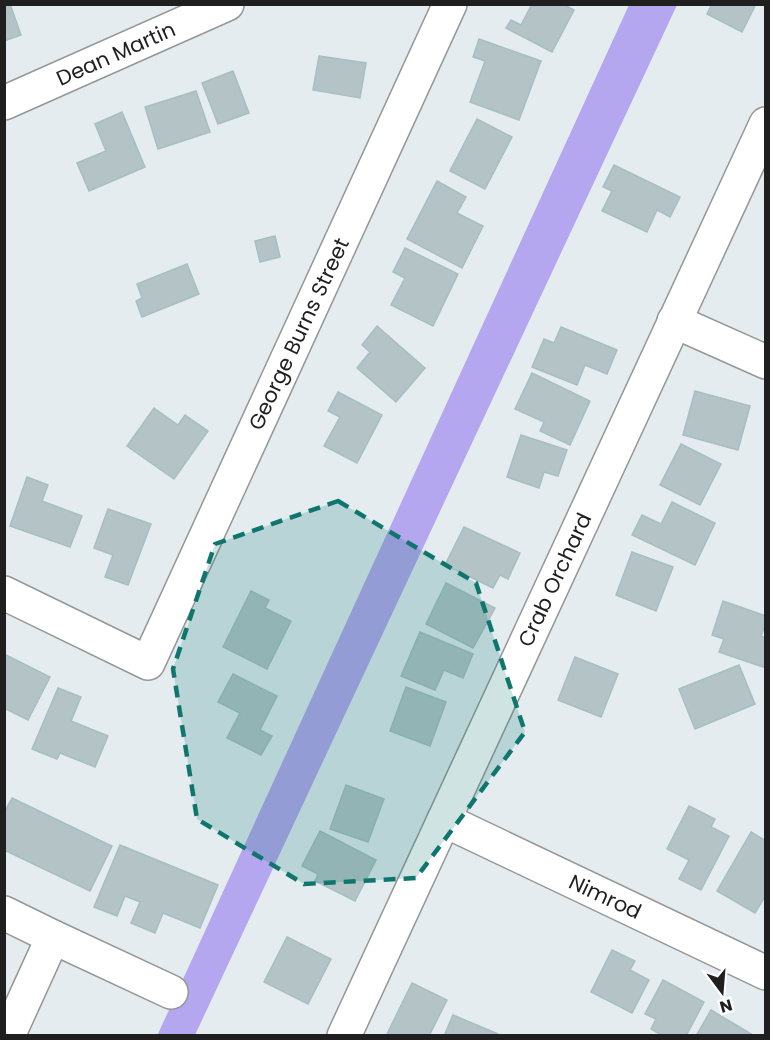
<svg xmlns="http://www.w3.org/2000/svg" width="770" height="1040" font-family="Poppins,sans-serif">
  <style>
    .grass { fill: #b4a6ef }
    .building { fill: #b4c3c6; stroke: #a5bfc3; stroke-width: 1.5 }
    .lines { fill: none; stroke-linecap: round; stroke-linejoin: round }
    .minor-casing { stroke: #969696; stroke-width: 36 }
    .minor { stroke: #fff; stroke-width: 33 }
    .marked { fill: #0f766e; fill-opacity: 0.2; stroke: #0f766e; stroke-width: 4.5; stroke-dasharray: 12 8; stroke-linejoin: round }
    .labels { text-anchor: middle; stroke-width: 5; stroke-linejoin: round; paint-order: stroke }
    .street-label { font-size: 21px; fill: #1f1f1f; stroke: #fff }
  </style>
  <rect width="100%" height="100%" fill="#e4ecf0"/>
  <path class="grass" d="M629,5H677L195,1035L157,1036Z"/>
  <g class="building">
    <path d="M4,4H10L21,35L4,41Z"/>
    <path d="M532,4H563L574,10L552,52L506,28L511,20L521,25Z"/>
    <path d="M712,4H756L742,32L707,14Z"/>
    <path d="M479,39L541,61L519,120L470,102L485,61L473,57Z"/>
    <path d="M319,56L366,63L360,98L313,90Z"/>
    <path d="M233,71L249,113L218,124L202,83Z"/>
    <path d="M196,91L210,132L158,149L145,107Z"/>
    <path d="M122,112L145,167L89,191L77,163L106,151L95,124Z"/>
    <path d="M477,119L512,137L485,189L450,171Z"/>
    <path d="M614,165L680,197L670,217L657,210L647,232L602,211L612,191L603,187Z"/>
    <path d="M437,181L466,197L457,213L483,226L462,268L407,239Z"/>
    <path d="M275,236L280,257L260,262L255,241Z"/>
    <path d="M405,248L458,274L433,326L391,305L405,278L393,272Z"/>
    <path d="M187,264L199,294L142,317L136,301L142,298L137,284Z"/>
    <path d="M377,326L425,368L396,402L357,368L370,352L362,345Z"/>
    <path d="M561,327L617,350L607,374L585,365L577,385L532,367L544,339L554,343Z"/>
    <path d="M532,373L590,401L570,445L540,431L544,422L515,409Z"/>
    <path d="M695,391L750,406L738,450L683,435Z"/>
    <path d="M338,392L382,415L357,463L324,446L340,417L328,411Z"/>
    <path d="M154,408L178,425L185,415L208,431L174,479L127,446Z"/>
    <path d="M521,435L567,450L558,476L544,472L539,488L507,477Z"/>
    <path d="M681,444L721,464L700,505L660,485Z"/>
    <path d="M27,477L48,485L42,501L82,516L70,547L10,526Z"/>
    <path d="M672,502L715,523L695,565L632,535L642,515L661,524Z"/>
    <path d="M108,509L151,524L128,585L105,577L113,555L94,548Z"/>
    <path d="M464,527L520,553L508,579L500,575L493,588L445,565Z"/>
    <path d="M632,552L673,567L656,611L616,595Z"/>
    <path d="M446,583L495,608L473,648L426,624Z"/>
    <path d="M251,591L269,600L265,608L291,621L267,669L223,647Z"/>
    <path d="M723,601L766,616V623L761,636L766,638V661L763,667L719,652L724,639L712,635Z"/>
    <path d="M420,632L473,654L463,678L444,670L435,690L401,676Z"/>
    <path d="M4,654L50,677L28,720L4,708Z"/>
    <path d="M575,657L618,674L601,717L558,700Z"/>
    <path d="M739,665L755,704L695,729L679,689Z"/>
    <path d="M233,674L277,696L260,730L272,736L261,755L227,738L240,713L218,702Z"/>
    <path d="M406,687L446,702L430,746L390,731Z"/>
    <path d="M58,688L81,697L71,721L108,736L95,767L60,753L57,759L32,749Z"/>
    <path d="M346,785L384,799L368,842L330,829Z"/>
    <path d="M12,798L112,846L90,891L4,850V813Z"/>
    <path d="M689,806L715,819L711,827L729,836L701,890L679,879L689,860L667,849Z"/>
    <path d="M320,831L376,860L355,901L315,881L318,874L302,866Z"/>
    <path d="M751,832L766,841V895L755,913L717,891Z"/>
    <path d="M120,845L218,885L200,928L163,913L155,933L131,923L140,902L125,896L117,916L94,907Z"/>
    <path d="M287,937L331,959L308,1004L264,982Z"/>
    <path d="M612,950L635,961L630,970L649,980L632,1013L591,992Z"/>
    <path d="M663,980L704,1002L686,1036H663L651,1029L656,1019L645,1014Z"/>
    <path d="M412,983L447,1000L429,1036H386Z"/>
    <path d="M711,1010L753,1035L696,1036Z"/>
    <path d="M453,1015L498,1034L497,1036H444Z"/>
  </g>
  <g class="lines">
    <g class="minor-casing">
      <g id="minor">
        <path d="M4,103L227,4"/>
        <path d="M674,321L766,362"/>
        <path d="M4,593L148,663L450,4"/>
        <path d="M444,820L766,973"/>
        <path d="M4,913L53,937L171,992"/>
        <path d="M8,1036L53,937"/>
        <path d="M344,1036L766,124"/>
      </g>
    </g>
    <use href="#minor" class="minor"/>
  </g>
  <path class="marked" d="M338,501L476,583L525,732L416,878L304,884L197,819L173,669L215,544Z"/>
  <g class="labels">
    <g class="street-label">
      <text transform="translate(116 54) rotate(-24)" y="7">Dean Martin</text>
      <text transform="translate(299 334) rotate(-65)" y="7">George Burns Street</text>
      <text transform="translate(555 580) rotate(-65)" y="7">Crab Orchard</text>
      <text transform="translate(605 897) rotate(25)" y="7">Nimrod</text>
    </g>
  </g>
  <rect width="770" height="1040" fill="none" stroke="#1f1f1f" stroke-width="12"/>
  <g transform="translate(722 992) rotate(164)" stroke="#ffffff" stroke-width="4.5" paint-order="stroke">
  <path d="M0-4.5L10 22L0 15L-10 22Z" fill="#1f1f1f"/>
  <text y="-9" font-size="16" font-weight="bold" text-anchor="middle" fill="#1f1f1f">N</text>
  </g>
</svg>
